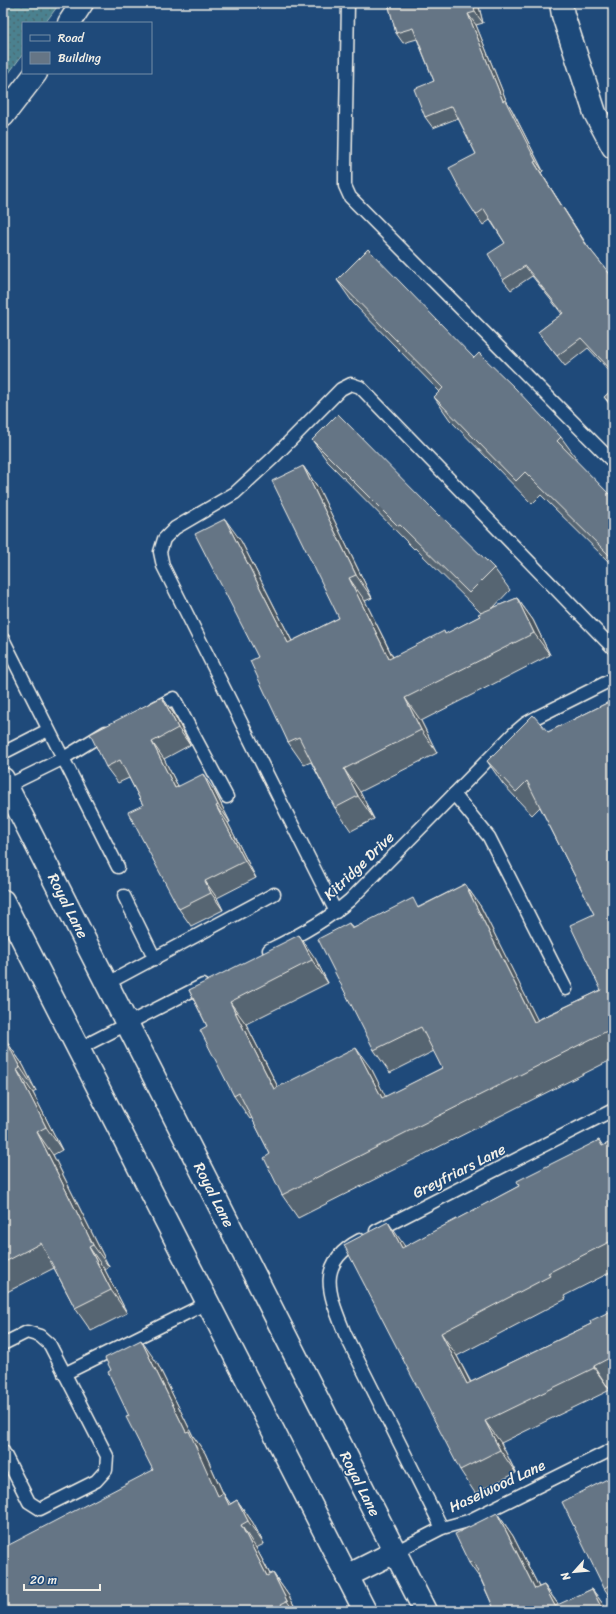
<svg xmlns="http://www.w3.org/2000/svg" width="616" height="1614" font-family="Sriracha,sans-serif">
  <style>
    .grass { fill: url(#grass-dots); stroke: #a0b9bc }
    .lines { fill: none; stroke-linecap: round; stroke-linejoin: round }
    .service-casing { stroke: #f4f1e8; stroke-width: 15 }
    .tertiary-casing { stroke: #f4f1e8; stroke-width: 25 }
    .secondary-casing { stroke: #f4f1e8; stroke-width: 25 }
    .service { stroke: #1f4a7a; stroke-width: 12 }
    .tertiary { stroke: #1f4a7a; stroke-width: 22 }
    .secondary { stroke: #1f4a7a; stroke-width: 22 }
    .wall { fill: #576572; stroke: #f4f1e8 }
    .shaded-wall { fill: #47525d; stroke: #f4f1e8 }
    .building { fill: #657585; stroke: #f4f1e8 }
    .labels { text-anchor: middle; stroke-width: 3; stroke-linejoin: round; paint-order: stroke }
    .street-label { font-size: 15px; fill: #f4f1e8; stroke: #1f4a7a }
  </style>
  <defs>
    <pattern id="grass-dots" width="8" height="8" patternUnits="userSpaceOnUse"><rect width="8" height="8" fill="#4c818f"/><path d="M2 2h.1M6 6h.1" fill="none" stroke="#4b676e" stroke-width="1.8" stroke-linecap="round"/></pattern>
  </defs>
  <rect width="100%" height="100%" fill="#1f4a7a"/>
  <filter id="ink" filterUnits="userSpaceOnUse"><feTurbulence type="fractalNoise" baseFrequency=".025" numOctaves="2"/><feDisplacementMap in="SourceGraphic" scale="8" xChannelSelector="R" yChannelSelector="G"/><feConvolveMatrix kernelMatrix="1 2 1 2 8 2 1 2 1" color-interpolation-filters="sRGB"/></filter>
  <g filter="url(#ink)">
    <path class="grass" d="M6,3H60L45,23H23V54L3,81V7Z"/>
    <g class="lines">
      <g class="service-casing">
        <g id="service">
          <path d="M348,3L345,174V186L350,197L613,462"/>
          <path d="M3,639L118,867"/>
          <path d="M153,709L174,698L227,797"/>
          <path d="M3,753L48,730"/>
          <path d="M7,786L62,759L106,732"/>
          <path d="M454,794L489,837L566,989"/>
          <path d="M124,896L155,959"/>
          <path d="M336,912L163,566L160,552L164,539L175,528L235,493L273,458L341,389L351,384L360,387L613,648"/>
          <path d="M269,950C298,936 326,921 350,900L513,734L526,723L537,717L613,679"/>
          <path d="M108,983L274,894"/>
          <path d="M78,1049L203,985"/>
          <path d="M376,1231L613,1110"/>
          <path d="M360,1240C314,1264 330,1296 345,1334L442,1528"/>
          <path d="M3,1344L27,1332L40,1336L50,1345L107,1456L106,1470L96,1481L40,1509L29,1502L3,1451"/>
          <path d="M64,1374L207,1303"/>
          <path d="M395,1552L442,1528L468,1521L613,1449"/>
        </g>
      </g>
      <g class="tertiary-casing">
        <path id="tertiary" d="M561,3L563,15L595,113L613,147"/>
      </g>
      <g class="secondary-casing">
        <g id="secondary">
          <path d="M69,23L82,3"/>
          <path d="M3,116L36,73"/>
          <path d="M3,779L425,1611"/>
          <path d="M3,901L365,1611"/>
          <path d="M347,1576L395,1552"/>
        </g>
      </g>
      <use href="#service" class="service"/>
      <use href="#tertiary" class="tertiary"/>
      <use href="#secondary" class="secondary"/>
    </g>
    <g class="wall">
      <path d="M388,3H478L483,23L476,25L506,100L512,110L543,171L541,173L588,247L613,278V375L588,348L565,366L538,332L562,314L532,276L511,290L503,280L505,243L490,220L483,225L476,215V154L458,118L433,128L425,117L434,81L417,39L403,43L396,33Z"/>
      <path d="M337,280L474,358L561,437L577,459L576,461L613,498V566L541,495L532,504L450,420L434,397L440,392L353,303Z"/>
      <path d="M613,389V409L604,397Z"/>
      <path d="M312,440L439,516L494,568L510,590L493,608L517,598L533,620L550,655L421,721L437,753L360,792L374,819L351,831L335,808L311,762L304,765L288,742L258,657L241,541L292,641L339,618L303,466L319,489L372,598L365,601L393,657L446,634L480,616L481,613L415,548L414,549L328,462Z"/>
      <path d="M162,697L174,714L190,745L164,759L178,786L214,790L230,822L228,823L256,878L217,898L223,910L191,926L179,909L143,805L129,778L118,783L106,767Z"/>
      <path d="M613,700V1059L298,1218L282,1195L270,1154L252,1118L250,1119L234,1096L207,1026L189,990L315,958L328,983L246,1024L278,1087L372,1070L385,1097L442,1068L434,1051L390,1073L374,1050L349,923L353,928L419,907L465,884L481,907L537,1020L601,990L594,914L540,807L532,815L503,784L487,761L548,732Z"/>
      <path d="M3,1033L9,1045L23,1065L36,1091L33,1093L62,1150L53,1155L109,1267L105,1270L127,1313L91,1331L75,1308L54,1268L3,1294Z"/>
      <path d="M599,1140L603,1146L613,1141V1271L564,1296L566,1299L457,1356L471,1382L591,1324L613,1310V1387L609,1389L610,1390L501,1443L516,1473L475,1493L460,1470L404,1245L405,1247L519,1186Z"/>
      <path d="M157,1363L193,1436L205,1453L223,1493L230,1504L237,1500L253,1523L264,1544L256,1548L270,1574L273,1573L289,1596L297,1611H3L153,1470L129,1416Z"/>
      <path d="M613,1476V1602L604,1588Z"/>
      <path d="M497,1513L513,1536L539,1587L544,1585L559,1605L592,1589L608,1611H495L481,1580L469,1563Z"/>
    </g>
    <g class="shaded-wall">
      <path d="M473,3H478L483,23L475,12Z"/>
      <path d="M468,14L476,25L506,100L512,110L543,171L536,161L503,101Z"/>
      <path d="M534,162L541,173L592,253L585,243Z"/>
      <path d="M303,466L319,489L372,598L356,575Z"/>
      <path d="M225,519L241,541L304,665L288,643Z"/>
      <path d="M349,578L365,601L405,682L389,659Z"/>
      <path d="M517,598L533,620L550,655L534,633Z"/>
      <path d="M162,697L174,714L190,745L178,728Z"/>
      <path d="M405,698L421,721L437,753L421,730Z"/>
      <path d="M152,742L164,759L187,804L175,788Z"/>
      <path d="M344,769L360,792L374,819L358,796Z"/>
      <path d="M203,774L214,790L230,822L218,805Z"/>
      <path d="M216,806L228,823L256,878L245,861Z"/>
      <path d="M205,881L217,898L223,910L211,893Z"/>
      <path d="M465,884L481,907L550,1045L534,1022Z"/>
      <path d="M299,935L315,958L328,983L312,960Z"/>
      <path d="M230,1002L246,1024L290,1111L274,1089Z"/>
      <path d="M3,1033L9,1045L23,1065L36,1091L3,1041Z"/>
      <path d="M356,1048L372,1070L398,1121L382,1098Z"/>
      <path d="M17,1070L33,1093L62,1150L46,1127Z"/>
      <path d="M37,1132L53,1155L109,1267L93,1245Z"/>
      <path d="M388,1222L404,1245L417,1271L402,1248Z"/>
      <path d="M89,1247L105,1270L127,1313L111,1290Z"/>
      <path d="M441,1333L457,1356L483,1407L467,1384Z"/>
      <path d="M141,1340L157,1363L193,1436L205,1453L234,1518L218,1496L186,1432Z"/>
      <path d="M594,1366L609,1389L610,1390L594,1368Z"/>
      <path d="M485,1421L501,1443L516,1473L500,1450Z"/>
      <path d="M223,1493L239,1516L229,1505Z"/>
      <path d="M237,1500L253,1523L264,1544L248,1521Z"/>
      <path d="M497,1513L513,1536L551,1611L535,1589Z"/>
      <path d="M241,1525L256,1548L283,1599L267,1576Z"/>
      <path d="M273,1573L289,1596L297,1611H294L287,1601Z"/>
      <path d="M544,1585L560,1607L555,1606Z"/>
      <path d="M592,1589L608,1611H603Z"/>
    </g>
    <g class="building">
      <path d="M388,3H473L475,12L468,14L503,101L505,100L536,161L534,162L585,243L613,278V372L581,338L557,356L538,332L563,313L525,266L503,280L488,254L505,243L484,209L476,215L462,193L449,168L476,154L452,106L425,117L414,89L434,81L413,28L396,33Z"/>
      <path d="M368,249L474,358L479,353L515,388L561,437L557,441L613,498V559L525,472L516,481L434,397L443,388L337,280Z"/>
      <path d="M613,389V406L604,397Z"/>
      <path d="M338,414L439,516L440,515L494,568L469,593L400,525L398,526L312,440Z"/>
      <path d="M303,466L356,575L349,578L389,659L444,631L445,634L480,616L478,614L517,598L534,633L405,698L421,730L344,769L358,796L335,808L299,737L288,742L250,661L258,657L195,534L225,519L288,643L339,618L272,481Z"/>
      <path d="M162,697L178,728L152,742L175,788L203,774L218,805L216,806L245,861L205,881L211,893L179,909L128,812L143,805L120,760L106,767L90,734Z"/>
      <path d="M613,700V846L609,848L613,855V860L612,861L613,863V1028L282,1195L264,1158L270,1154L239,1093L234,1096L200,1030L207,1026L189,990L299,935L312,960L230,1002L274,1089L356,1048L382,1098L442,1068L421,1027L374,1050L318,939L349,923L352,929L413,898L418,908L465,884L534,1022L601,990L570,925L594,914L527,781L516,792L487,761L533,715L548,732Z"/>
      <path d="M3,1041L4,1043L7,1042L20,1068L17,1070L46,1127L37,1132L93,1245L89,1247L111,1290L75,1308L41,1243L3,1263Z"/>
      <path d="M599,1140L602,1146L613,1141V1240L548,1273L550,1276L441,1333L467,1384L591,1324L590,1321L613,1310V1356L594,1366V1368L485,1421L500,1450L460,1470L344,1245L388,1222L402,1248L519,1186L517,1181Z"/>
      <path d="M141,1340L186,1432L189,1431L218,1496L223,1493L229,1505L237,1500L248,1521L241,1525L267,1576L273,1573L287,1601L281,1604L284,1611H3V1548L153,1470L126,1417L129,1416L108,1372L111,1370L105,1358Z"/>
      <path d="M613,1476V1584L604,1588L562,1502Z"/>
      <path d="M497,1513L535,1589L544,1585L555,1606L592,1589L603,1611H495L473,1561L469,1563L455,1534Z"/>
    </g>
  </g>
  <g class="labels">
    <g class="street-label">
      <text transform="translate(359 866) rotate(-44)" y="5">Kitridge Drive</text>
      <text transform="translate(68 906) rotate(63)" y="5">Royal Lane</text>
      <text transform="translate(459 1171) rotate(-27)" y="5">Greyfriars Lane</text>
      <text transform="translate(214 1195) rotate(63)" y="5">Royal Lane</text>
      <text transform="translate(360 1484) rotate(63)" y="5">Royal Lane</text>
      <text transform="translate(497 1486) rotate(-25)" y="5">Haselwood Lane</text>
    </g>
  </g>
  <rect width="616" height="1614" fill="none" stroke="#1f4a7a" stroke-width="16"/>
  <rect x="8" y="8" width="600" height="1598" fill="none" stroke="#f4f1e8" stroke-width="1.5" filter="url(#ink)"/>
  <rect x="22" y="22" width="130" height="52" fill="#1f4a7a" stroke="#748da6"/>
  <rect x="30" y="35" width="20" height="6" fill="#1f4a7a" stroke="#748da6"/>
  <text x="58" y="42" font-size="12" fill="#f4f1e8">Road</text>
  <rect x="30" y="52" width="20" height="12" fill="#657585" stroke="#748da6"/>
  <text x="58" y="62" font-size="12" fill="#f4f1e8">Building</text>
  <g transform="translate(574 1572) rotate(243)" stroke="#1f4a7a" stroke-width="3" paint-order="stroke">
  <path d="M0-3L7 15L0 10L-7 15Z" fill="#f4f1e8"/>
  <text y="-6" font-size="11" font-weight="bold" text-anchor="middle" fill="#f4f1e8">N</text>
  </g>
  <path d="M24 1584v6h76v-6" fill="none" stroke="#f4f1e8" stroke-width="2"/>
  <text x="30" y="1584" font-size="12" fill="#f4f1e8" stroke="#1f4a7a" stroke-width="3" paint-order="stroke">20 m</text>
</svg>
